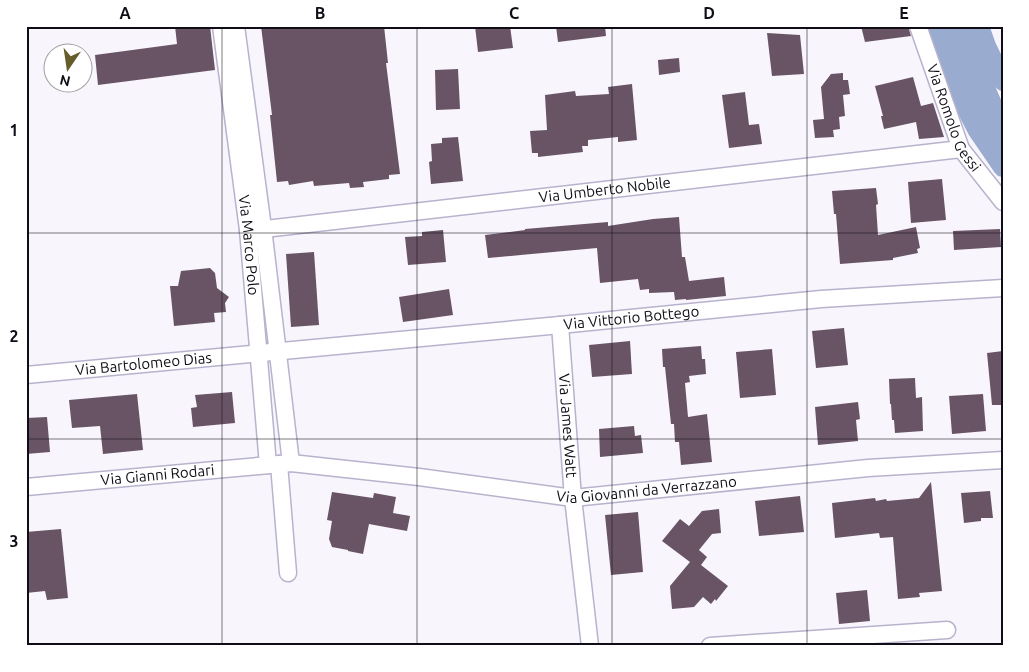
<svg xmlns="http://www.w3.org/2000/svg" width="1029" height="672" font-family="Ubuntu,sans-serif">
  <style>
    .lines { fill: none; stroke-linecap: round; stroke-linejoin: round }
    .canal { stroke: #99acd0; stroke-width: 20 }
    .river { stroke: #99acd0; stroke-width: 34 }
    .building { fill: #695466 }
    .street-casing { stroke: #b9b2cd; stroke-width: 19 }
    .street { stroke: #fff; stroke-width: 16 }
    .grid { fill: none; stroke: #100d16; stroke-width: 1; stroke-opacity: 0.55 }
    .labels { text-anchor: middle; stroke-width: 5; stroke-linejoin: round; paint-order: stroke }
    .street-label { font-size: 15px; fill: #100d16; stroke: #fff }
    .neatline { fill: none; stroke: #100d16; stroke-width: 2 }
    .grid-label { font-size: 16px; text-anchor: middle; font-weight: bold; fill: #100d16 }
  </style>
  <rect width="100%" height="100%" fill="#f8f6fc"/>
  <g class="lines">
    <g class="canal">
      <path d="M934,26L960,96L977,129L1003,167"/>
      <path d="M979,26L986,46L1003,81"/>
    </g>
    <path class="river" d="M950,26L995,128L1003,138"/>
  </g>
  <g class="building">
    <path d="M175,26H210L215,70L98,85L95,55L177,44Z"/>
    <path d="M261,26H384L388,63H386L400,174L389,175V179L363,182L364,187L350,188L349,183L314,186L313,181L289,185L288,181L277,182L270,115H272Z"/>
    <path d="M475,26H510L513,48L478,52Z"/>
    <path d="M556,26H605L606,36L558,42Z"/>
    <path d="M861,26H908L911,36L865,42Z"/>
    <path d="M767,33L800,35L804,74L772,76Z"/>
    <path d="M679,58L680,72L659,75L658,60Z"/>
    <path d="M458,69L460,109L436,110L435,70Z"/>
    <path d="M843,73V80H848L850,94L843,95L845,116L839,117L840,129L833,130L834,137L815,138L813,120L824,119L821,87L831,74Z"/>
    <path d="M913,77L921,106L933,103L944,137L919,139L916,122L884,129L881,116H883L875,86Z"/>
    <path d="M632,84L637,140L618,142V137L588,140V146H582L583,152L538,157V153H532L530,131L547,130L545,95L575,91L576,96L609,94L608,87Z"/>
    <path d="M745,92L749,125L759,124L762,144L729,148L722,95Z"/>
    <path d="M458,137L463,181L431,184L429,162L432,161L431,144L442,143V138Z"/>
    <path d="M942,179L946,220L911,223L908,182Z"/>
    <path d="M876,188L878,204L876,205L878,235L916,227L920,248L917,249L918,253L893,258V260L840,264L836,214H834L832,191Z"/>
    <path d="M679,217L682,257H685L689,281L724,277L726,296L686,300V299L675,300L674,292L649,293V289L640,290L638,279L600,283L597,248L488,258L485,235L525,230V229L608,222V226L653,219Z"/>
    <path d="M1000,229L1001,247L954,250L953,231Z"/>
    <path d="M443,230L446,262L408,265L405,237L422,236V232Z"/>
    <path d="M314,252L319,325L291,327L286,254Z"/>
    <path d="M210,268L215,273L217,288L229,297L225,303L226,312L214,313L215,322L174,326L170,286H178L181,271Z"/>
    <path d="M449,289L453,315L403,322L399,297Z"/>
    <path d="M844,328L848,365L816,368L812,331Z"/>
    <path d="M630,341L632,374L592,377L589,345Z"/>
    <path d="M701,346L702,359H705L706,374L689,376L690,382L685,383L688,417L707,414L712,462L681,465L679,442H675L674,424H671L665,367H663L662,349Z"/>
    <path d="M772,349L776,395L740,398L736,352Z"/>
    <path d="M1003,351V405H992L987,353Z"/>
    <path d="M915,378L916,398L922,397L923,431L895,433L894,420H892L891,404H890L889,379Z"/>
    <path d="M232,392L235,423L193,427L191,408L197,407L195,395Z"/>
    <path d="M137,394L143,450L103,454L100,426L72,428L69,400Z"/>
    <path d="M983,394L986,431L952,434L949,396Z"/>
    <path d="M858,402L860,419L856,420L858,441L818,445L815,407Z"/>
    <path d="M47,417L50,452L26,454V418Z"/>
    <path d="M634,426L635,436L641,435L643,453L600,457L599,429Z"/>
    <path d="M931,482L942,591L919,593L920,597L898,599L893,537L880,538L879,533L835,538L832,503L875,498L876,501L886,499L887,501L919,498Z"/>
    <path d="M990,491L993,518H981V521L964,523L961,493Z"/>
    <path d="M332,492L373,498L374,493L396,497L393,513L410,516L407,531L369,524L363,554L348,551V550L332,547L329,539L332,521L327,520Z"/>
    <path d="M800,496L804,532L759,536L755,501Z"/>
    <path d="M719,509L721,533L712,534L699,550L707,557L701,565L728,586L716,601L715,599L711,604L703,597L694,607L672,609L670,586L690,562L662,541L680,519L689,526L702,511Z"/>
    <path d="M638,512L643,572L611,575L605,515Z"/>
    <path d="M61,529L68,598L47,600L45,591L26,593V532Z"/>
    <path d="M867,590L870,621L839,624L836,593Z"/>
  </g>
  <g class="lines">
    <g class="street-casing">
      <g id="street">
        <path id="s1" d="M221,26L248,230L268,465"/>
        <path d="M236,26L263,228L291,463"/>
        <path id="s2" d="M918,26L961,149L1003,202"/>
        <path id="s3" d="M248,231L961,149"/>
        <path id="s4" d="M560,325L573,498L590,646"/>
        <path id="s5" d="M26,375L560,325L821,299L1003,288"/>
        <path d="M279,464L288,573"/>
        <path id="s6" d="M26,487L291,463L419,477L573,498L868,468L1003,460"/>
        <path d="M710,646L947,630"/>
      </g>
    </g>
    <use href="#street" class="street"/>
  </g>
  <path class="grid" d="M222,26V646M417,26V646M612,26V646M807,26V646M26,233H1003M26,439H1003"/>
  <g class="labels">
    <g class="street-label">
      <text dy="5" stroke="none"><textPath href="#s2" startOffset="99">Via Romolo Gessi</textPath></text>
      <text dy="5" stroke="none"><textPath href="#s3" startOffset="359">Via Umberto Nobile</textPath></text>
      <text dy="5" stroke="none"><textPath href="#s1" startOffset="221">Via Marco Polo</textPath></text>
      <text dy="5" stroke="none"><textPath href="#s5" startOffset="608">Via Vittorio Bottego</textPath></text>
      <text dy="5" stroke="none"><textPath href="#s5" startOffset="118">Via Bartolomeo Dias</textPath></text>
      <text dy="5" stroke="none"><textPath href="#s4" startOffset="101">Via James Watt</textPath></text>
      <text dy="5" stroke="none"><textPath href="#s6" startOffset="132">Via Gianni Rodari</textPath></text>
      <text dy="5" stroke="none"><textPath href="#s6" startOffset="624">Via Giovanni da Verrazzano</textPath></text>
    </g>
  </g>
  <rect width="1029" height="672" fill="none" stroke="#ffffff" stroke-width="55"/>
  <g transform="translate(68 68) rotate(193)"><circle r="24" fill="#ffffff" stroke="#9f9ea2"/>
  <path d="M0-4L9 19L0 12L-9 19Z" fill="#655e2a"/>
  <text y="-8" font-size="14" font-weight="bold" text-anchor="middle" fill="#100d16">N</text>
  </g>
  <rect x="28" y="28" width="974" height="616" class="neatline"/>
  <g class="grid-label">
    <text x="125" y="19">A</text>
    <text x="320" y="19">B</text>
    <text x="514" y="19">C</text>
    <text x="709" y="19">D</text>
    <text x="904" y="19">E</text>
    <text x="14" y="136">1</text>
    <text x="14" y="342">2</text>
    <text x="14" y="547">3</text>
  </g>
</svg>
